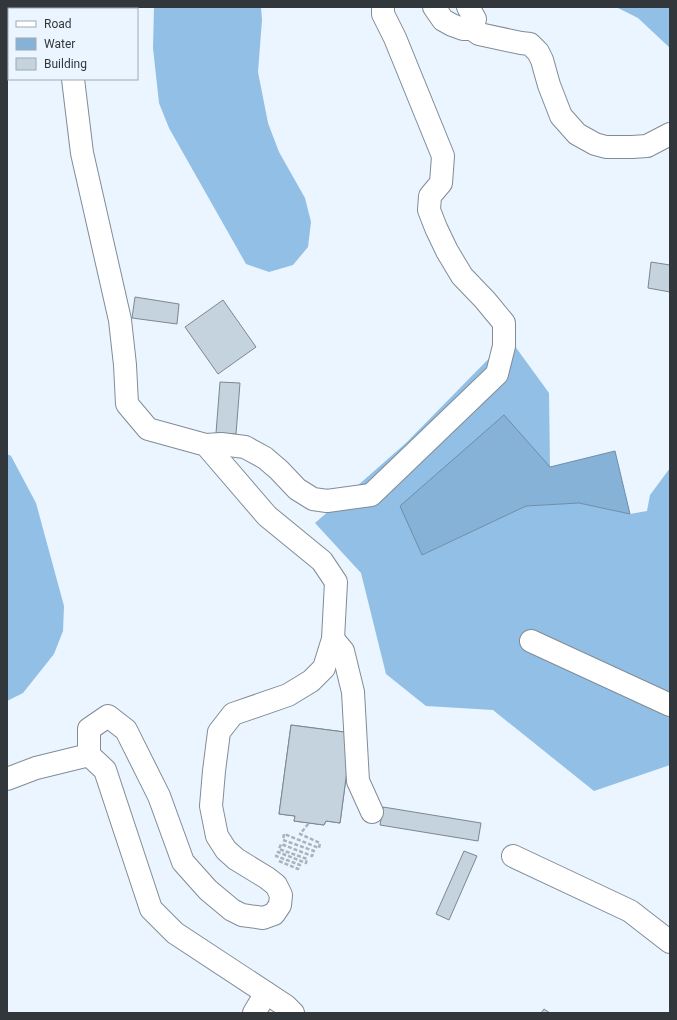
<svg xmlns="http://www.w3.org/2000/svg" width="677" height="1020" font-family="Roboto,sans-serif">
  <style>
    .forest { fill: #92bfe5 }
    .water { fill: #86b2d8; stroke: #6d8da9 }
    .building { fill: #c5d3df; stroke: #7b8792; fill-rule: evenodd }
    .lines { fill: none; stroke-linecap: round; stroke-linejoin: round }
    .minor-casing { stroke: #808c97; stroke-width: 24 }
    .path { stroke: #aab3bb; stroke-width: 2.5; stroke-dasharray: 4 2; stroke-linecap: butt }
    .minor { stroke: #fff; stroke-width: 22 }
  </style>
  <rect width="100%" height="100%" fill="#eaf5ff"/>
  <g class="forest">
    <path d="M154,7H261L262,20L258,72L268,123L279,152L305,198L311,222L308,247L293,265L269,272L246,264L169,128L159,103L153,48Z"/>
    <path d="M616,7H670V48L638,18Z"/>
    <path d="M509,338L549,393L550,467L422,555L526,506L579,503L630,514L647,511L650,495L670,468V765L594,791L493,710L426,706L386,674L361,573L315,523L406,443Z"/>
    <path d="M7,454L11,456L36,503L64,606L63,631L54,654L23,693L7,701Z"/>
  </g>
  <path class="water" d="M504,415L550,467L615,451L630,514L579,503L526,506L422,555L400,506Z"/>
  <g class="building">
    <path d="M651,262L670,265V292L648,288Z"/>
    <path d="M135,297L179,304L177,324L132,318Z"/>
    <path d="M223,300L256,347L218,374L185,327Z"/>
    <path d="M220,382L240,383L236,434L216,433Z"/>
    <path d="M291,725L352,733L340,823L326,821L324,825L294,821L295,816L279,814ZM305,756L331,759L325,801L299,797Z"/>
    <path d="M291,725L352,733L340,823L326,821L324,825L294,821L295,816L279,814Z"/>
    <path d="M383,807L481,823L478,841L380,825Z"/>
    <path d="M464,851L477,856L449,920L436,914Z"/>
    <path d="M544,1009L550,1013H541Z"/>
  </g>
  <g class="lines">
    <g class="minor-casing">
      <g id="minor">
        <path d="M434,7L443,20L452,25L463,29H472L479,34L521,43L530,44L538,52L542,60L549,85L561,116L577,134L595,144L606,147H632L647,146L670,134"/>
        <path d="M468,7L475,19L472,29"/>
        <path d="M40,9L41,7"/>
        <path d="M73,79L82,153L120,320L125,365L127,404L148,429L206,445L267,516L322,561L336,582L333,639L324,668L311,681L288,695L233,714L219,732L214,771L211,806L217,836L226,850L236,859L267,878L276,885L281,895L280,905L274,914L263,918L242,915L232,910L208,890L183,862L159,796L126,730L108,716L89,729V755"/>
        <path d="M206,445L221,444L245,447L265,458L279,470L297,489L313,499L327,501L371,495L497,374L504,346V323L485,300L462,276L447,251L436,228L429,210L430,196L441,183L443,156L395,38L383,14V7"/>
        <path d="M333,639L343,651L353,692L358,781L372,812"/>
        <path d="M531,641L670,705"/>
        <path d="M7,779L36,768L89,755L105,770L151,909L175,933L286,1006L293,1013"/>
        <path d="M513,856L630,911L670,942"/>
        <path d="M254,1013L266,993"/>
      </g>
    </g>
    <path class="path" d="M279,861L298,869L300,865L276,856L278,852L306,863L307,859L279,849L281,844L312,856L314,851L283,840L284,834L319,848L320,843L300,834L309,823"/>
    <use href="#minor" class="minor"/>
  </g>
  <rect width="677" height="1020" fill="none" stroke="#32373c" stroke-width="16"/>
  <rect x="8" y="8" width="130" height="72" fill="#eaf5ff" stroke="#a0a9b1"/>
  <rect x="16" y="21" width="20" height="6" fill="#ffffff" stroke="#a0a9b1"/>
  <text x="44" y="28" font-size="12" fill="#32373c">Road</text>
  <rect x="16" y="38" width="20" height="12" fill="#86b2d8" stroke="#a0a9b1"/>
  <text x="44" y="48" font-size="12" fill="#32373c">Water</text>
  <rect x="16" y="58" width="20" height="12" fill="#c5d3df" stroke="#a0a9b1"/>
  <text x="44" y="68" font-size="12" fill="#32373c">Building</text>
</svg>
